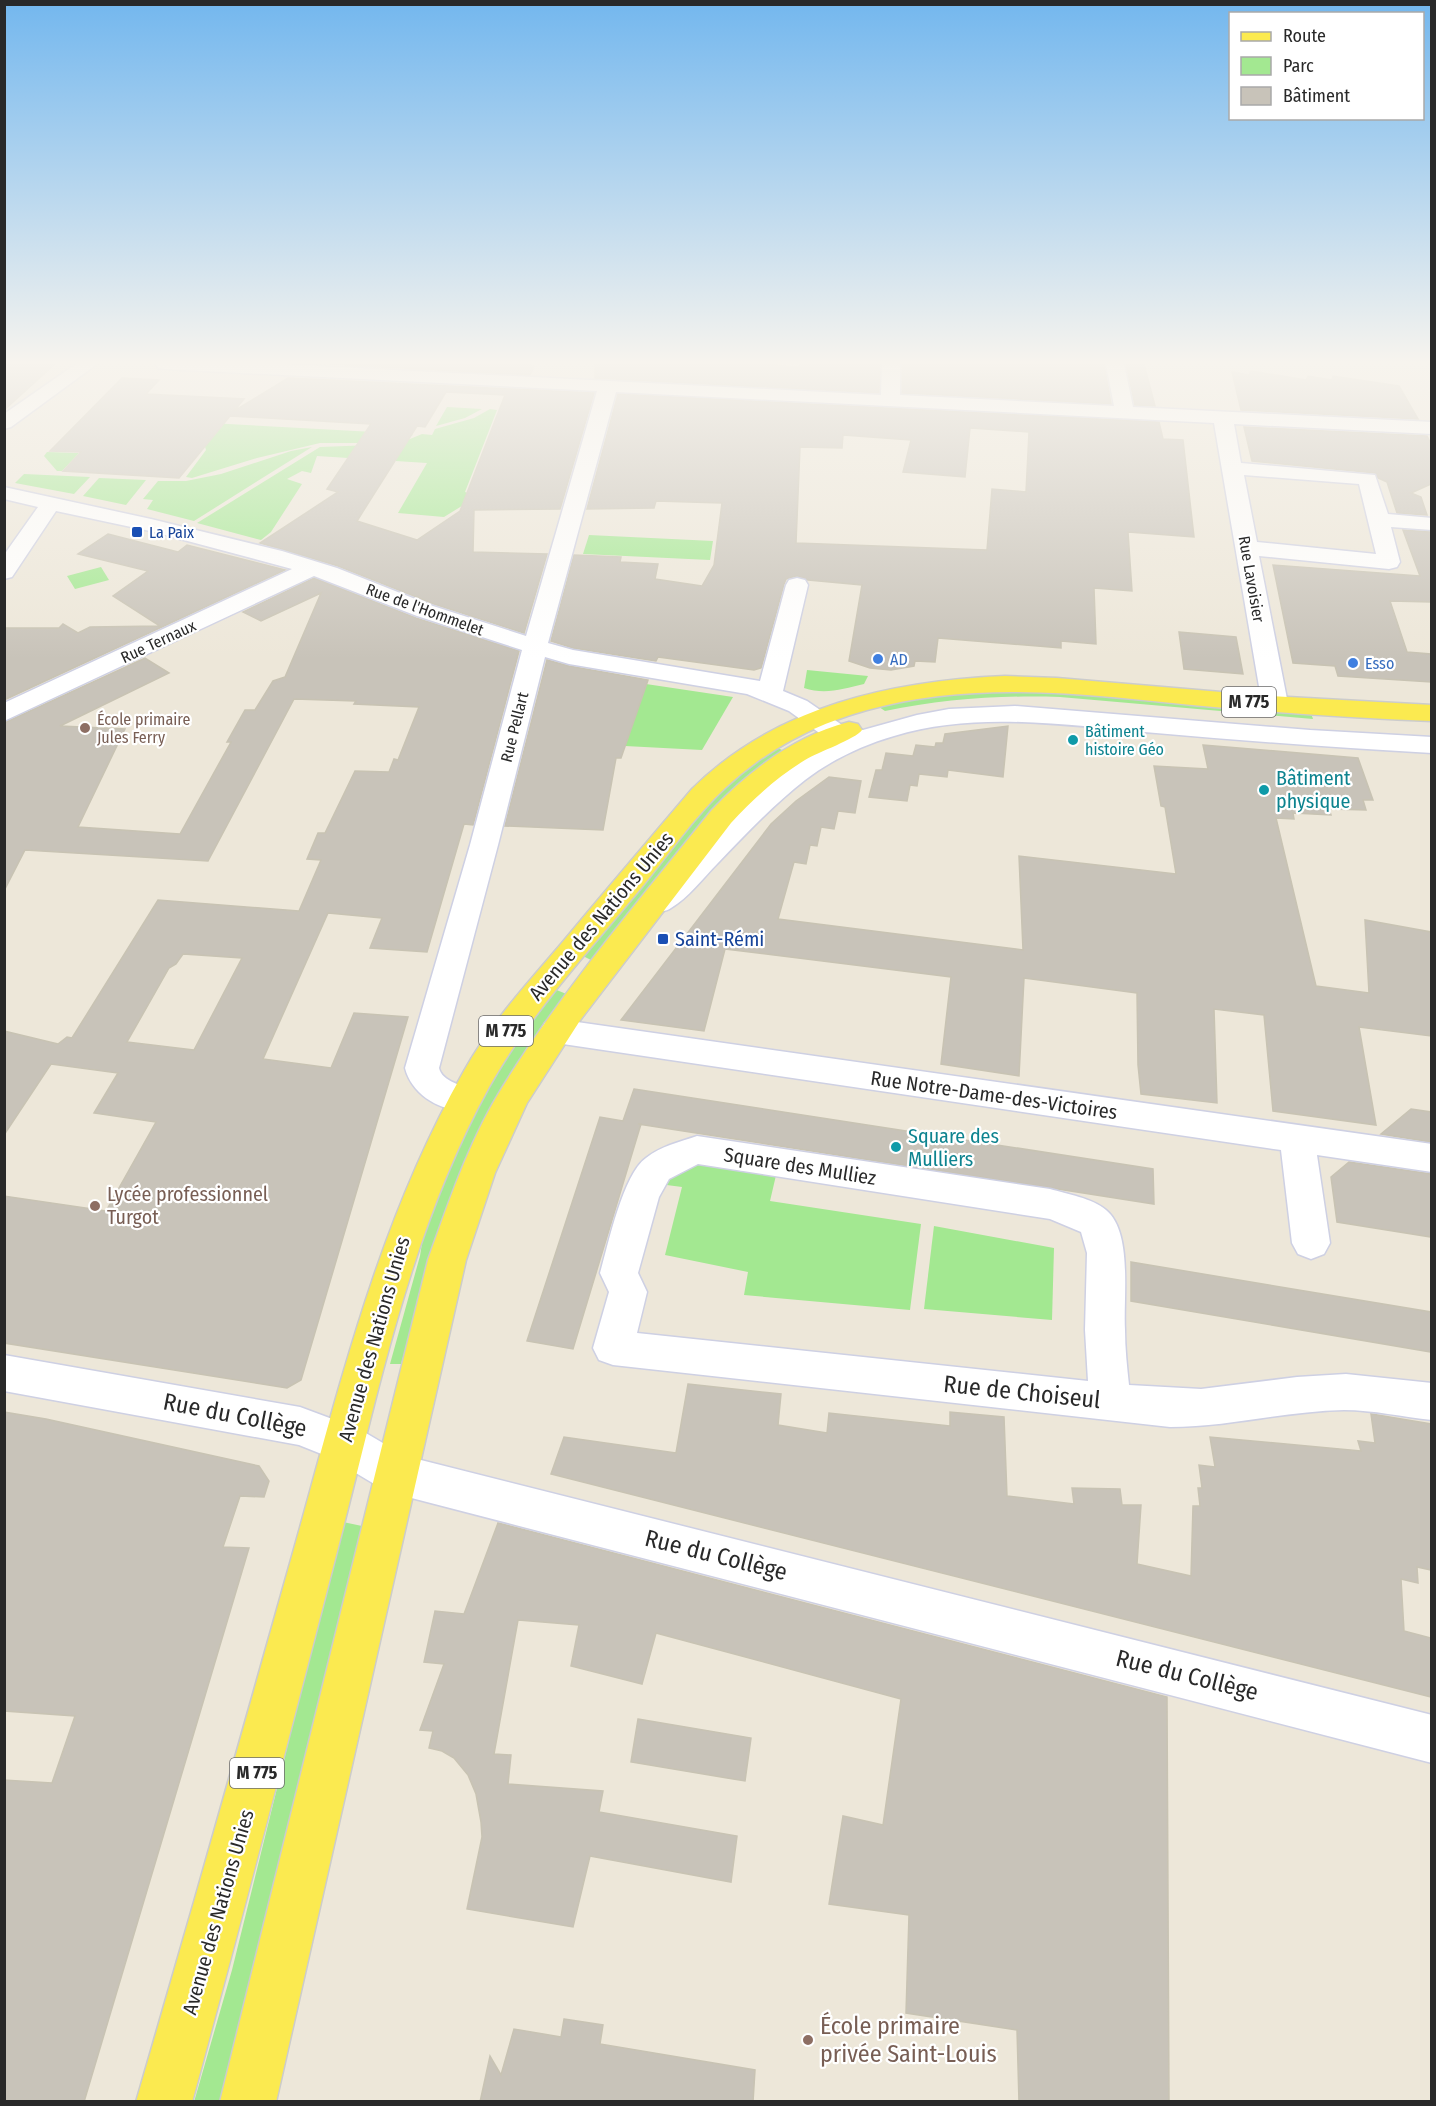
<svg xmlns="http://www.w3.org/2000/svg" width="1436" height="2106" font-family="'Fira Sans Condensed',sans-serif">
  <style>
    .green { fill: #a3e891 }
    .building { fill: #c8c3b9; stroke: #c8c3b3; stroke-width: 1.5; fill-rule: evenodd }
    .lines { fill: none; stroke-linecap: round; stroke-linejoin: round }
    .minor-casing { stroke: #ced0e3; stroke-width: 3 }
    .major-casing { stroke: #ccc; stroke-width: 3 }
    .minor { fill: #fff; fill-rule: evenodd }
    .major { fill: #fbea50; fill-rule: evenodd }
    .transit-dot { fill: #1a4fb4; stroke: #fff; stroke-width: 2 }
    .shop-dot { fill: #3f7fe0; stroke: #fff; stroke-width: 2 }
    .education-dot { fill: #8d6e63; stroke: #fff; stroke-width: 2 }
    .culture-dot { fill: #0f9aa8; stroke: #fff; stroke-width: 2 }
    .labels { text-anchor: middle; stroke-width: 4.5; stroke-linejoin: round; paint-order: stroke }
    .far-transit-label { font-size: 16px; fill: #164399; stroke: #fff; text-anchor: start }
    .far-street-label { font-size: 16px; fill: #292929; stroke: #fff }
    .far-shop-label { font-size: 16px; fill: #366cbe; stroke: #fff; text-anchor: start }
    .far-education-label { font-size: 16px; fill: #785e54; stroke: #fff; text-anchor: start }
    .far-culture-label { font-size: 16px; fill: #0d838f; stroke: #fff; text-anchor: start }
    .shield { fill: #fff; stroke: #696969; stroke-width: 1.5 }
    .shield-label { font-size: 18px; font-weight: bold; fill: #292929 }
    .culture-label { font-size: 20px; fill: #0d838f; stroke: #fff; text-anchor: start }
    .street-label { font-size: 20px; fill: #292929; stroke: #fff }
    .transit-label { font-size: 20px; fill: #164399; stroke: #fff; text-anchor: start }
    .education-label { font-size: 20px; fill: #785e54; stroke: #fff; text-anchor: start }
    .near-street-label { font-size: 24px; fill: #292929; stroke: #fff }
    .near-education-label { font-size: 24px; fill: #785e54; stroke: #fff; text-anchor: start }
  </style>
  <rect width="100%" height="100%" fill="#ede7d9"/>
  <g class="green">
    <path d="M447,407L482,409L465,418L436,426Z"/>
    <path d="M490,409L497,410L465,492L478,496L444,517L398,513L427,463L317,456L311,473L302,471L287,479L302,484L271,532L261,540L197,523L320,447L398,444L422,434L432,435L435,429L474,418Z"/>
    <path d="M173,421L411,434L413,435L391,443H320L257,458L192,478L186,477L206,450L203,440Z"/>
    <path d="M312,447L194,521L147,509L153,500L143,499L158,481H186L221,474L291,451Z"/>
    <path d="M47,452L79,453L62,471H57L44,456Z"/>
    <path d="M24,474L90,477L74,494L15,483Z"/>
    <path d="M99,478L146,480L126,505L83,496Z"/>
    <path d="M589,535L713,541L710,560L583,554Z"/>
    <path d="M101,567L109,580L75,589L67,576Z"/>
    <path d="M807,670L868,676L864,684C843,689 825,695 804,688Z"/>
    <path d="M646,684L733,697L702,750L625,746Z"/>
    <path d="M1034,689L1311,713L1313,719L1060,697C1001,695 943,699 885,711L879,707L936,695Z"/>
    <path d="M778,748L782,750L731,790L710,812L595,962L583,956L708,802L754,762Z"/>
    <path d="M554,989L569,995L432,1255L401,1364H390L420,1256L426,1217L476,1106L523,1030Z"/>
    <path d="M693,1162L777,1171L770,1201L921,1224L910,1310L744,1295L748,1272L665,1255L682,1187L659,1184Z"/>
    <path d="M934,1226L1054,1248L1052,1320L924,1309Z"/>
    <path d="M343,1522L362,1526L223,2101L194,2102L232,1970Z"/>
  </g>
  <g class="building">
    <path d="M4,364H55L4,410Z"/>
    <path d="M329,364H525L534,366L530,375Z"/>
    <path d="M595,364H755L799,367L800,364H880L879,393L595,378Z"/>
    <path d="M902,364H1104L1111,404L902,393Z"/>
    <path d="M1126,364H1144L1155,406L1135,405Z"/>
    <path d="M1251,371L1306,380L1308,376L1332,380L1333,376L1399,386L1418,419L1241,410L1232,372L1249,375Z"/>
    <path d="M122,378L159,380L146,394L244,399L234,411L288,378L594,393L560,509L474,510L473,552L547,554L524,633L434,604L338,566L260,543L338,492L327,489L371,424L230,416L179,478L63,471L81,452L50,451ZM446,392L505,395L460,511L417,540L357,521L417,426L425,427Z"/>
    <path d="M618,394L1159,422L1163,439L1183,440L1194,537L1128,532L1132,591L1094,588L1096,644L1061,641V648L938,638L935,662L915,661L914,666L891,670L870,668L849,661L862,585L808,580L796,576L786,579L784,584L761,668L754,670L658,657L656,661L573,648L551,641L574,555L621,557L620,562L658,564L655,579L702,586L714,565L722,503L656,501L654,508L587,509ZM970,428L1029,432L1026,492L992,489L987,550L796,543L800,447L842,448L843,435L911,440L903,472L965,477Z"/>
    <path d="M1244,427L1427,436L1431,444V484L1411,493L1421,497L1427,515L1397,513L1387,482L1378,478L1375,473L1252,461Z"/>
    <path d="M1403,530L1431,532V602L1390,601L1407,652L1431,654V682L1338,676L1335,666L1293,663L1273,565L1420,576Z"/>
    <path d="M108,534L178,552L187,545L285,570L4,700V628H59L63,624L78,633L90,627L160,626L113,596L148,571L78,554Z"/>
    <path d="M314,578L416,618L519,651L473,825L464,824L427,952L370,948L382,918L328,913L263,1059L331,1068L354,1013L408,1017L301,1380L287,1388L4,1343V1196L106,1211L156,1122L94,1113L118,1073L51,1064L4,1135V1031L58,1044L67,1037L72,1038L158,900L299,911L321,860L307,859L318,833H325L355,771L389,772L394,759L398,760L419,707L354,704L356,701L294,699L208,861L25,850L4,891V723L145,658L169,673L60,726L125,729L78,827L180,834L231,742H227L245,710H255L273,681L285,677L321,593L261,621L243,612ZM183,954L242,958L194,1050L127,1042L169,968L176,964Z"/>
    <path d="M1179,632L1236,637L1243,674L1184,669Z"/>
    <path d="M547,660L569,666L648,680L621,758H616L603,830L505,826Z"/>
    <path d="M1008,726L1003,777L948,770L947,777L919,774L917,786L910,785L907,801L869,797L876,770H882L886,753L913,756L916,745L935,747L936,743H943L945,734Z"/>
    <path d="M1203,745L1358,758L1373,800H1363L1366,810L1329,809L1331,815L1293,813L1294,819L1276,818L1316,986L1369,993L1365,920L1431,932V1036L1359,1027L1376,1125L1273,1111L1264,1015L1214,1009L1217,1103L1141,1094L1138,1065L1137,993L1024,978L1019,1076L941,1064L951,977L725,949L704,1031L621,1020L771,824L796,801L829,777L861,781L855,813L838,811L834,829L821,827L817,846L810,845L806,864L794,862L778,919L1023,950L1019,856L1176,874L1165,807L1161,806L1154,766L1208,769Z"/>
    <path d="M634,1089L1153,1169L1154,1204L638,1124H641L573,1349L527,1341L600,1117L623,1121Z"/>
    <path d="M1411,1109L1431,1112V1142L1381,1134Z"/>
    <path d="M1349,1162L1431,1174V1237L1337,1222L1331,1177Z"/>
    <path d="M1131,1262L1431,1312V1352L1131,1301Z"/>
    <path d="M688,1384L781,1394L778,1425L827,1433L829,1413L950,1426V1412L1004,1417L1007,1496L1074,1504L1072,1488L1120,1489L1122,1505H1141L1137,1564L1191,1576L1193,1506H1200L1198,1488H1202L1199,1465L1215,1467L1210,1437L1361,1451L1358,1441L1375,1443L1371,1414L1431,1424V1570L1417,1567L1418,1583L1401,1579L1404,1631L1431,1638V1697L551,1474L564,1437L676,1453Z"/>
    <path d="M4,1412L46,1419L259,1466L269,1481L264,1497L240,1496L223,1547L249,1548L84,2102H4V1780L52,1783L75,1716L4,1711Z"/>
    <path d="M498,1523L1167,1697L1169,2102H1019L1017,2030L906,2013L909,1915L829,1904L843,1816L883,1825L901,1699L656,1633L642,1684L571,1666L579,1625L518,1620L494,1754L511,1755L508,1784L603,1791L599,1812L737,1836L731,1882L590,1856L573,1927L467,1909L482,1837L481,1822L476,1794L468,1775L454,1758L442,1751L429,1748L433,1731L420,1730L444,1664L424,1662L435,1611L464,1614Z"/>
    <path d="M638,1719L751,1738L745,1781L631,1762Z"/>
    <path d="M564,2019L603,2025L600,2044L755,2070L753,2102H480L490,2056L501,2075L514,2029L561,2037Z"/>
  </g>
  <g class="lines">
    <g class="minor-casing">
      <g id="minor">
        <path d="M76,364H97L11,427L4,429V414Z"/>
        <path d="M155,364H279L881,395L882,364H900V395L1114,406L1106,364H1124L1133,407L1432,422V434L1234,424L1241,463L1375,475L1388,514L1432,518V530L1391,527L1400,562L1397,567L1389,569L1259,556L1288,704L1284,709L1275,712L1266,709L1262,704L1214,423L616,392L548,643L573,650L760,681L786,585L789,580L797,578L805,580L808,585L783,691L807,701L845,727L863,730L917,715L949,709L1015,706L1310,730L1432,737V753C1339,748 1248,741 1156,733C1070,726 978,710 894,736C863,745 831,760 805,780C773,805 745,835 717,864C703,878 688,898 671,908C664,913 657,911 649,909L645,902L649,895C710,842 760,776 834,741L829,740L789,711L747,694L569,664L545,657L498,845L439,1068C442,1082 464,1086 476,1090L481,1099L476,1108C448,1117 412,1097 405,1068L470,845L522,650L417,616L314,576L4,721V703L292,569L150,531L56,511L12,577L4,579V555L38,507L4,499V487L151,519L282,551L337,568L433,606L526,636L597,391L164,369L158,368ZM1244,475L1359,484L1376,554L1257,542Z"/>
        <path d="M556,1019L1432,1144V1172L1317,1155L1330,1243L1324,1254L1311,1259L1298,1254L1292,1243L1281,1150L556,1043L545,1039L540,1031L545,1023Z"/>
        <path d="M697,1136L1050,1189C1067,1194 1092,1198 1106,1210C1133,1232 1123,1298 1125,1330C1125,1348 1127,1367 1129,1385L1201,1389L1297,1377L1346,1374L1432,1383V1420C1403,1417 1373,1410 1344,1410C1286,1411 1229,1427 1170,1427L613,1365L599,1360L593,1348L609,1292L600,1273C608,1245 623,1174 646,1158C661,1146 680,1142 697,1136ZM698,1164L1050,1219L1081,1232L1087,1253L1085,1330L1088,1381L637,1333L647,1292L638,1273L659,1197L669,1179Z"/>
        <path d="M4,1355L300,1407L359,1429L405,1456L1432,1715V1763L396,1494L381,1488L329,1457L299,1445L4,1391Z"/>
      </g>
    </g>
    <g class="major-casing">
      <g id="major">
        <path d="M1005,676L1057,678L1268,696L1432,705V721C1359,718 1286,713 1214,707C1099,696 980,678 867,710C815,724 764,751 725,788C693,818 668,855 641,888C588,952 529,1015 489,1087C413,1225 381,1380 342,1532C293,1722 244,1912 192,2102H136C190,1918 242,1734 294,1549C340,1385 379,1220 464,1071C490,1024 526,985 561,944C604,892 648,841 692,789C776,706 891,681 1005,676Z"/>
        <path d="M849,722L858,724L862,730C856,739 818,752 805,760C777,777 753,799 731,823L581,1019L527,1103L495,1173L466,1260L276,2102H220L428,1260C449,1202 469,1141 502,1088C563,989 639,901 711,811C749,771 794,736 849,722Z"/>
      </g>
    </g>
    <use href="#minor" class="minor"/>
    <use href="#major" class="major"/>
  </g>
  <linearGradient id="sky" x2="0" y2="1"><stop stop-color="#73b7ee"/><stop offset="0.55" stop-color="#f7f4ee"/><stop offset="1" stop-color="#f7f4ee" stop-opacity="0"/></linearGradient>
  <rect width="1436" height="659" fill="url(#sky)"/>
  <g class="transit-dot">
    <rect x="131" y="526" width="12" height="12" rx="3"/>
    <rect x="657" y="933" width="12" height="12" rx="3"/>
  </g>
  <g class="shop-dot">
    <circle cx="878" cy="659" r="6"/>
    <circle cx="1353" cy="663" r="6"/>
  </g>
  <g class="education-dot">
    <circle cx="85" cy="728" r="6"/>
    <circle cx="95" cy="1206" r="6"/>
    <circle cx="808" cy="2040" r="6"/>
  </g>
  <g class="culture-dot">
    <circle cx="1073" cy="740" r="6"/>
    <circle cx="1264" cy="790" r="6"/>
    <circle cx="896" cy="1147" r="6"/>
  </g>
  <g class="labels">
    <g class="far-transit-label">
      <text x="149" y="538">La Paix</text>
    </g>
    <g class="far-street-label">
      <text transform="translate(1252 579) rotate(80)" y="6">Rue Lavoisier</text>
      <text transform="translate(425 609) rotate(20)" y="6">Rue de l'Hommelet</text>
      <text transform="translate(158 641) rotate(-25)" y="6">Rue Ternaux</text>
      <text transform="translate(514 727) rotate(-76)" y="6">Rue Pellart</text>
    </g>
    <g class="far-shop-label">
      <text x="890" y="665">AD</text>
      <text x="1365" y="669">Esso</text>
    </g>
    <g class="far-education-label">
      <text x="97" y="725">École primaire<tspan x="97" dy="18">Jules Ferry</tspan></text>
    </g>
    <g class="far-culture-label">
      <text x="1085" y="737">Bâtiment<tspan x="1085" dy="18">histoire Géo</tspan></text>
    </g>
    <g class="shield">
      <rect x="1222" y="687" width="54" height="30" rx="4.5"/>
      <rect x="479" y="1016" width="54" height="30" rx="4.5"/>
      <rect x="230" y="1758" width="54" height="30" rx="4.5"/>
    </g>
    <g class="shield-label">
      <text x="1249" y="708">M 775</text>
      <text x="506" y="1037">M 775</text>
      <text x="257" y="1779">M 775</text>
    </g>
    <g class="culture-label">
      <text x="1276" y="785">Bâtiment<tspan x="1276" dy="23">physique</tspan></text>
      <text x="908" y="1143">Square des<tspan x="908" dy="23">Mulliers</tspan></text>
    </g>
    <g class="street-label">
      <text transform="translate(601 916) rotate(-50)" y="7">Avenue des Nations Unies</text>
      <text transform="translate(994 1095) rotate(8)" y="7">Rue Notre-Dame-des-Victoires</text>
      <text transform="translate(800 1166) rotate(9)" y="7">Square des Mulliez</text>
      <text transform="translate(374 1339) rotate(-74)" y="7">Avenue des Nations Unies</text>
      <text transform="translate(218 1912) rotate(-74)" y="7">Avenue des Nations Unies</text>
    </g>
    <g class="transit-label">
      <text x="675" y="946">Saint-Rémi</text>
    </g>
    <g class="education-label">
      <text x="107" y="1201">Lycée professionnel<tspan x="107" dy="23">Turgot</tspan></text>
    </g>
    <g class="near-street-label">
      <text transform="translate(1022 1392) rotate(6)" y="8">Rue de Choiseul</text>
      <text transform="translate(235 1415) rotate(11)" y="8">Rue du Collège</text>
      <text transform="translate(716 1555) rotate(14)" y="8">Rue du Collège</text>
      <text transform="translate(1187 1675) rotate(14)" y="8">Rue du Collège</text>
    </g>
    <g class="near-education-label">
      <text x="820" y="2034">École primaire<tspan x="820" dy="28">privée Saint-Louis</tspan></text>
    </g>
  </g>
  <rect width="1436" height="2106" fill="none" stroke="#292929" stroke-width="12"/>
  <rect x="1229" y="12" width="195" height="108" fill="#ffffff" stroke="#a9a9a9" stroke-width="1.5"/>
  <rect x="1241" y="32" width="30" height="9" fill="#fbea50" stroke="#a9a9a9" stroke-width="1.5"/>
  <text x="1283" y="42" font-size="18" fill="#292929">Route</text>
  <rect x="1241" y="57" width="30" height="18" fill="#a3e891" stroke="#a9a9a9" stroke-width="1.5"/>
  <text x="1283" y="72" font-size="18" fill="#292929">Parc</text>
  <rect x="1241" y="87" width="30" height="18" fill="#c8c3b9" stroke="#a9a9a9" stroke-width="1.5"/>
  <text x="1283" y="102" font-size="18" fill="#292929">Bâtiment</text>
</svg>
